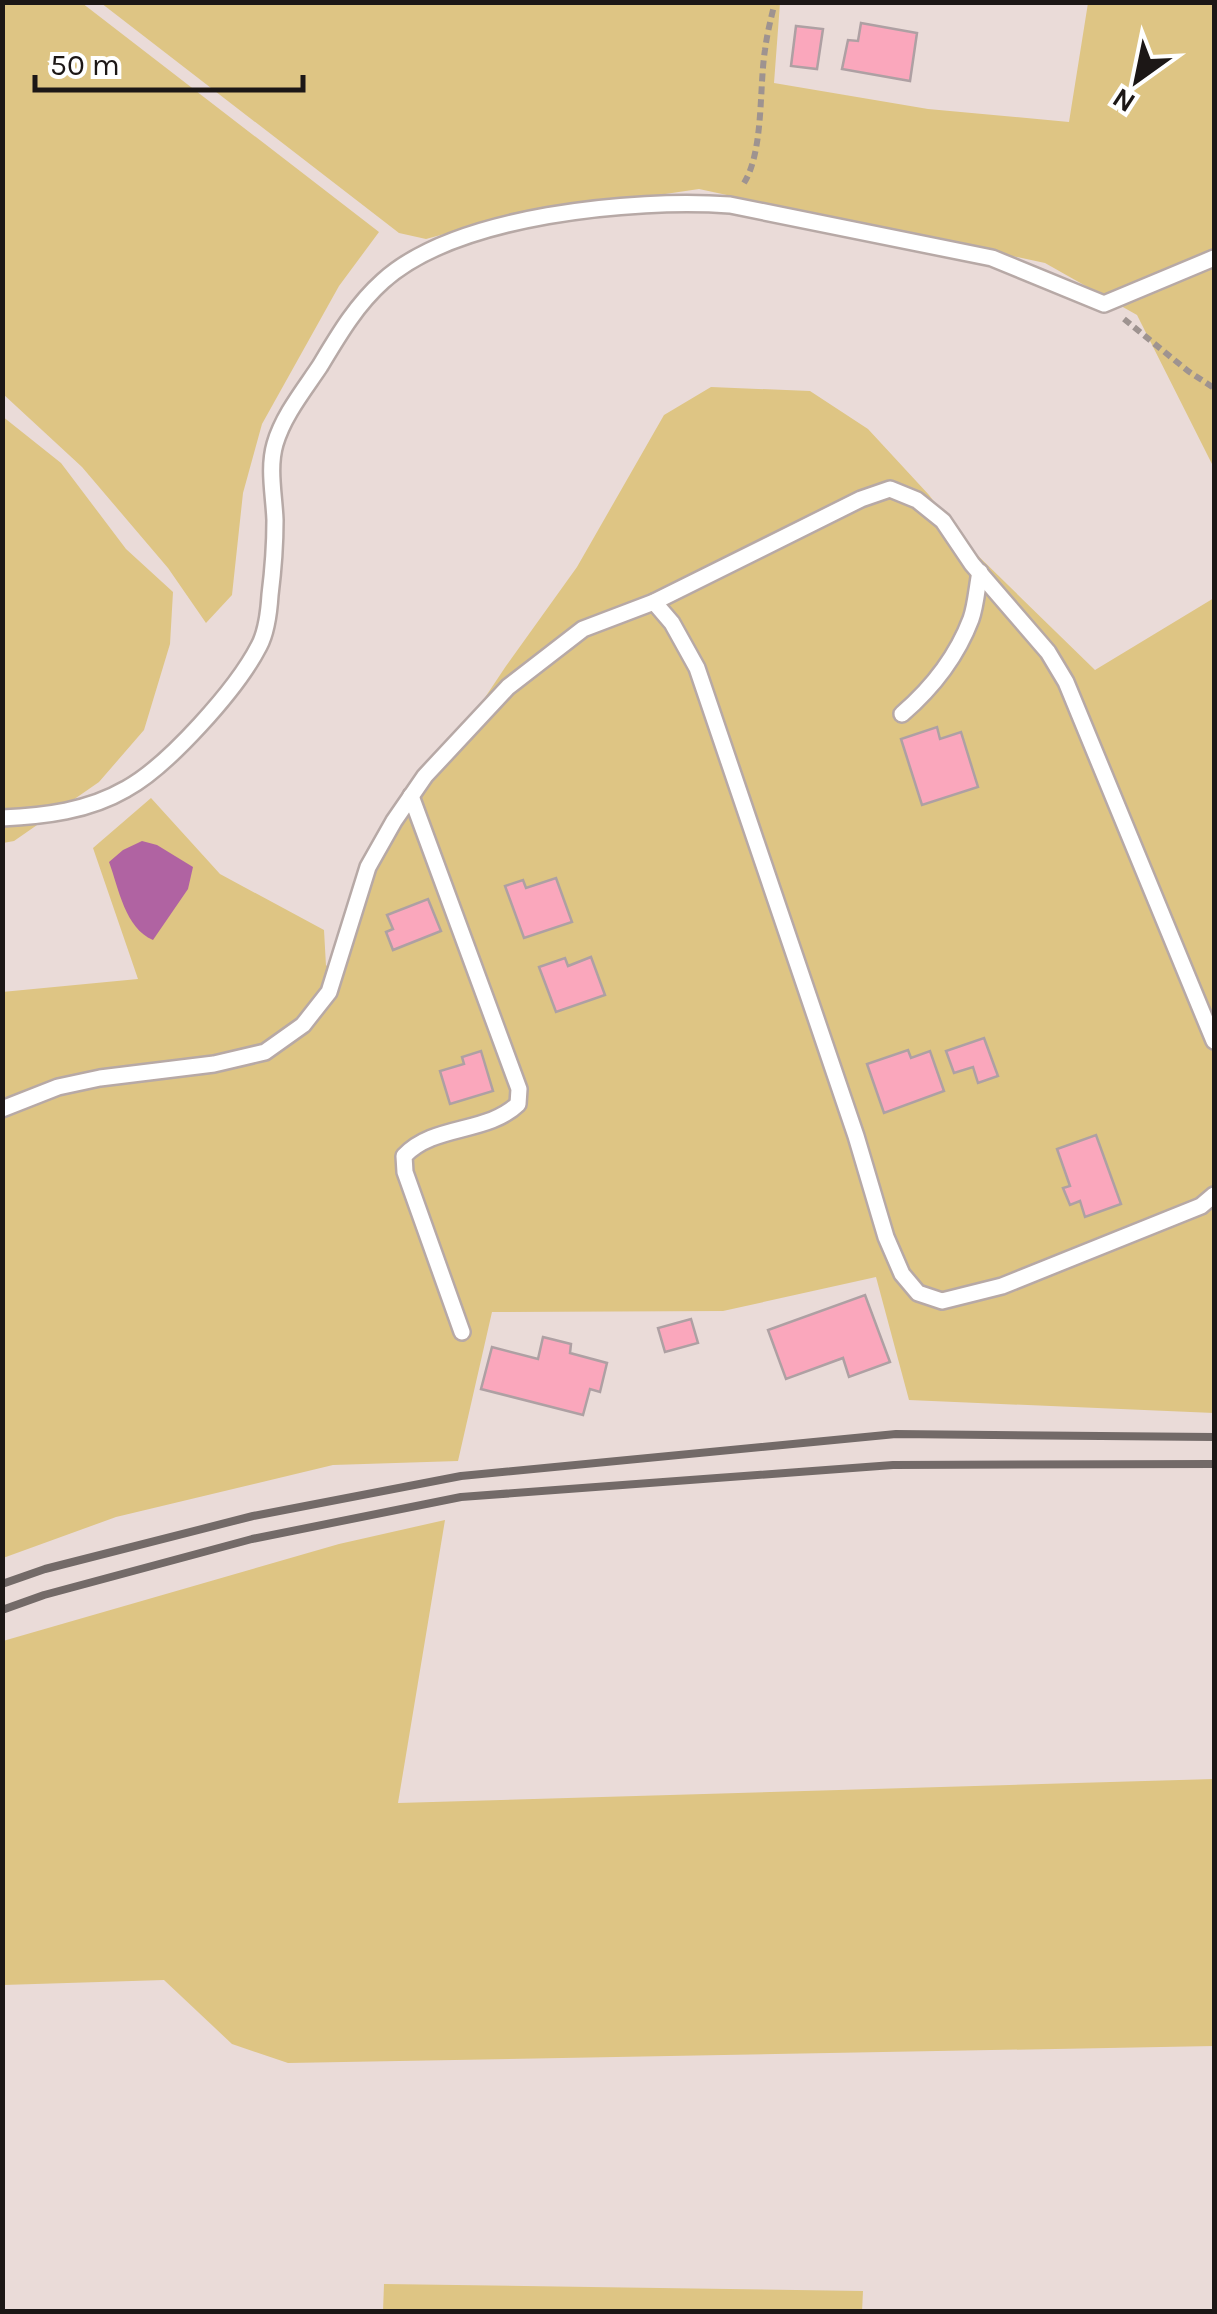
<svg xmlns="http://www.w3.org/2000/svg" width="1217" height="2314" font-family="Karla,sans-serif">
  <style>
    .green { fill: #dec584 }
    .water { fill: #b063a2 }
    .building { fill: #faa7bc; stroke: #aea0a3; stroke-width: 2.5 }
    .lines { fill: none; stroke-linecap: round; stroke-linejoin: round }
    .service-casing { stroke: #b7a9a6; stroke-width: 20 }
    .path { stroke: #9e9390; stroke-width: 6; stroke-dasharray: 8 5; stroke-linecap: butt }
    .service { stroke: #fff; stroke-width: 15 }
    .rail { stroke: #736a68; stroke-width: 8 }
  </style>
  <rect width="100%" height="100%" fill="#eadbd8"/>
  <g class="green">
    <path d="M2,3H82L379,232L339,286L262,424L243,493L232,595L206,623L168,568L82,467L3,394Z"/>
    <path d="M101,3H780L774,83L928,109L1069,122L1088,3H1214V468L1137,315L1045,263L699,189L503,218L426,239L399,233Z"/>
    <path d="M711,387L810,391L868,429L929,495L969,547L1095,670L1214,598V1413L909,1400L876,1277L723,1311L492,1312L458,1461L333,1465L116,1517L3,1558L2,992L138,979L93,848L151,798L220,874L324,930L326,966L353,940L374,864L506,666L577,567L664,415Z"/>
    <path d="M2,416L61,463L126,549L173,592L170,644L144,730L99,782L14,841L3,843Z"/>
    <path d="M445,1520L398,1803L1214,1779V2046L288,2063L232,2044L164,1980L3,1985V1641L339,1544Z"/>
    <path d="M384,2284L863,2291L862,2312H383Z"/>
  </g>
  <path class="water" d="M142,841L157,845L193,867L188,889L153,940C125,928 119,889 109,862L123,850Z"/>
  <g class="building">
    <path d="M861,23L917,33L910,81L842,69L848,40L858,41Z"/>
    <path d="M796,26L823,29L817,69L791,66Z"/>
    <path d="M937,727L940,739L961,732L978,787L922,805L901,739Z"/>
    <path d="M556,878L572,922L524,938L505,886L523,880L526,888Z"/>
    <path d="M428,899L441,931L393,950L386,932L393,929L387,915Z"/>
    <path d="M591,957L605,995L556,1012L539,967L565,958L568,966Z"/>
    <path d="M984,1038L998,1076L978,1083L973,1067L954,1073L946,1051Z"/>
    <path d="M908,1050L911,1058L930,1051L944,1091L884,1113L867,1064Z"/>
    <path d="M481,1051L493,1091L450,1104L440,1071L464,1064L462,1057Z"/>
    <path d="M1096,1135L1121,1204L1085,1217L1080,1201L1070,1205L1063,1188L1070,1186L1057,1149Z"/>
    <path d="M865,1295L890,1362L849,1377L843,1358L786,1379L768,1330Z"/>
    <path d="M691,1319L698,1343L665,1352L658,1328Z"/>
    <path d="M543,1337L571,1344L570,1353L607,1363L600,1392L590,1389L583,1415L481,1389L492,1347L538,1359Z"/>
  </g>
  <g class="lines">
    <g class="service-casing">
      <g id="service">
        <path d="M654,602L672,623L697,668L856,1136L886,1237L902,1274L918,1293L942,1301L1002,1286L1201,1206L1214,1195"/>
        <path d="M902,714C931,689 957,656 971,619C976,605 977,587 980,572"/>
        <path d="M411,796L519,1089L518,1104C487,1134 434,1124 404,1156L405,1172L462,1332"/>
        <path d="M2,818C45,816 88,811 126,789C168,766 237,689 259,646C266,633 269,611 270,595C273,571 275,544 275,520C274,495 268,468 275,444C283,416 304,390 320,366C338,336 356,305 383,281C456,215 634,198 730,205L992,258L1104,304L1214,258"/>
        <path d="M2,1109L58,1087L100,1078L214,1064L265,1052L303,1025L329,992L368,867L394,821L425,776L508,687L583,629L654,602L861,499L890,489L917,500L943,521L972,564L1048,652L1066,682L1214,1041"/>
      </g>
    </g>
    <g class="path">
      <path d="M744,183C764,151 759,87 765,50C767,34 771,18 775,2"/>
      <path d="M1124,319L1188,371L1214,388"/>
    </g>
    <use href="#service" class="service"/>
    <g class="rail">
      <path d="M2,1584L45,1569L253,1516L461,1476L896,1434L1214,1437"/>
      <path d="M2,1610L44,1595L252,1539L461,1497L893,1465L1214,1464"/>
    </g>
  </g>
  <rect width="1217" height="2314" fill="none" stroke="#1c1716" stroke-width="10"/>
  <g transform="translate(1137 80) rotate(213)" stroke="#ffffff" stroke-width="8" paint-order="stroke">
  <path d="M0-8L18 38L0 25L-18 38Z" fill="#1c1716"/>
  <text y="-15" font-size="28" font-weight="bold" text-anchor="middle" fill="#1c1716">N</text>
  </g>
  <path d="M35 75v15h268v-15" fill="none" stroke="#1c1716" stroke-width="5"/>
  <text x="50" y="75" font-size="30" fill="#1c1716" stroke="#ffffff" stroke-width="8" paint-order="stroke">50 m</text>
</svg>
